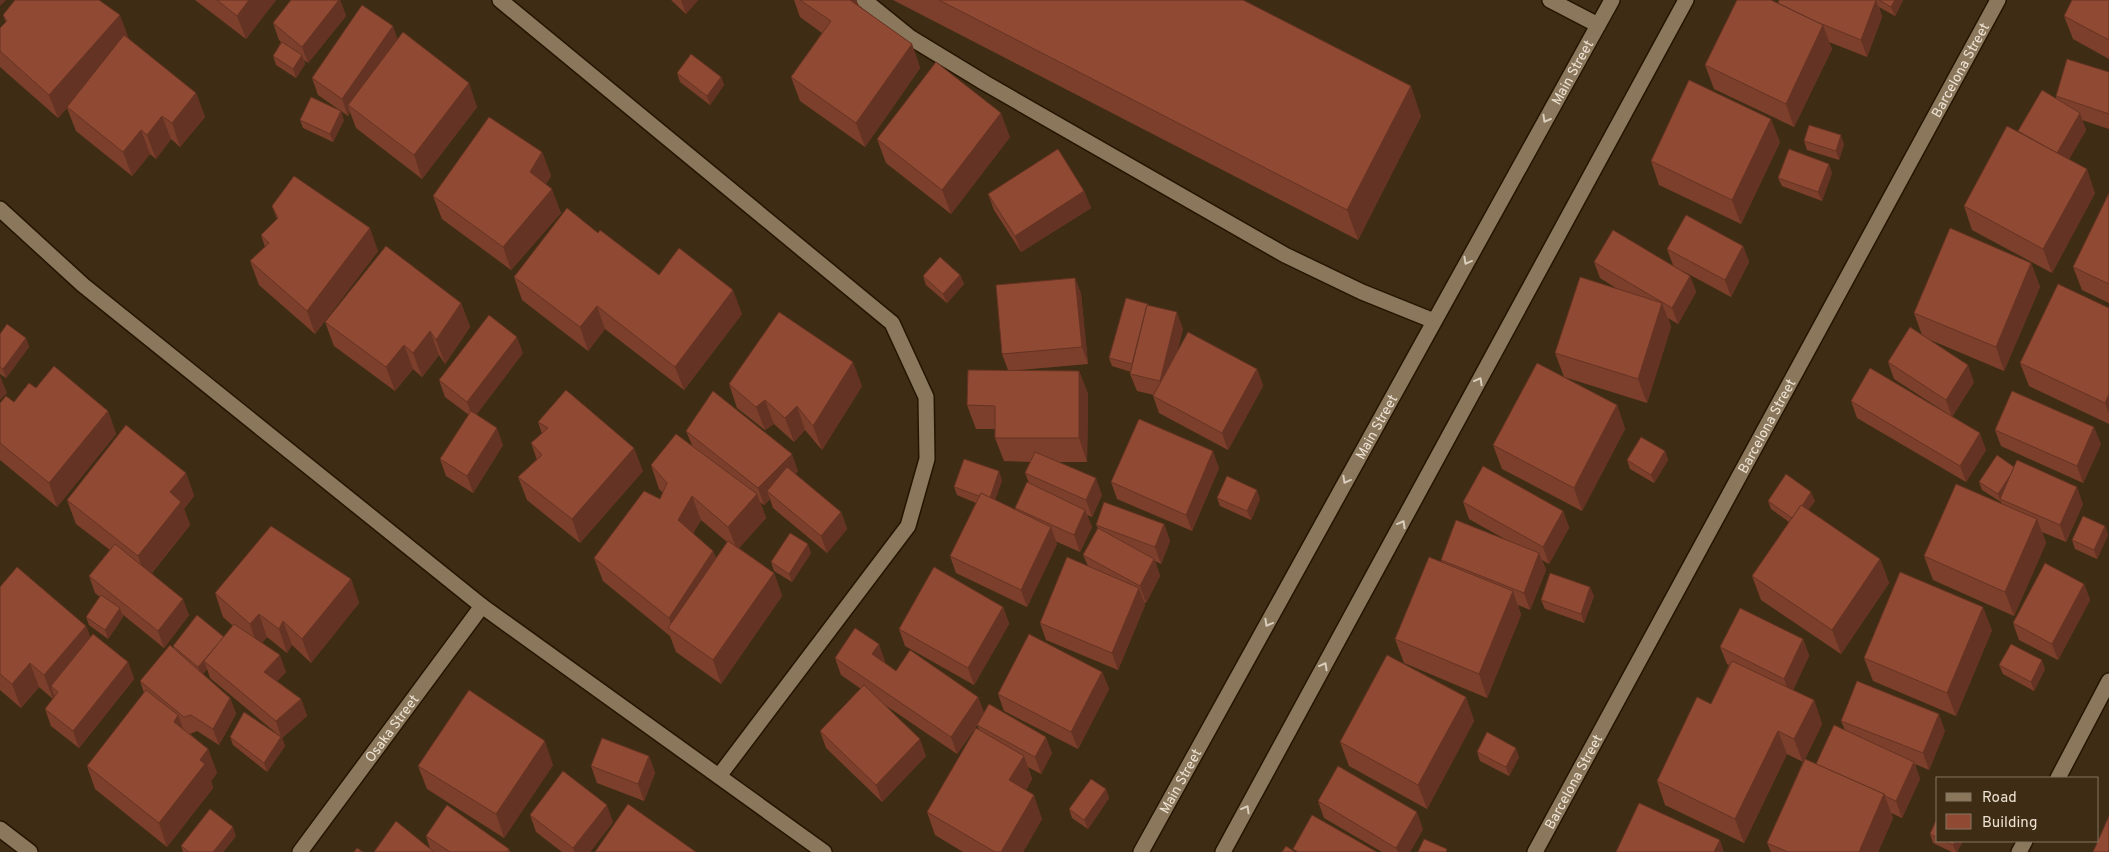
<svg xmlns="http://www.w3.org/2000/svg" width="2109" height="852" font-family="Overpass,sans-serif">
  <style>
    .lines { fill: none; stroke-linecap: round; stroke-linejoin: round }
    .lane-casing { stroke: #251500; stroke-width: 18 }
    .street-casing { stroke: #251500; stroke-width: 18 }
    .lane { stroke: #8a775c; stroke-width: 15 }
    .street { stroke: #8a775c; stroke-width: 15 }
    .wall { fill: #7c3f2b; fill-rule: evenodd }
    .shaded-wall { fill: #653323 }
    .building { fill: #904932; stroke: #653323 }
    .oneway { stroke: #d9cdbb }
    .labels { text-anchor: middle; stroke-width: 4; stroke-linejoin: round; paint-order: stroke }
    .street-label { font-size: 14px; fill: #ede2d3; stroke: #3e2d14 }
  </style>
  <rect width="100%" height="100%" fill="#3e2d14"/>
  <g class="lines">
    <g class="lane-casing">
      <g id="lane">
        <path d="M864,0L911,38L985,83L1285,255L1362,292L1434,321"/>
        <path d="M1550,0L1598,25"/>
      </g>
    </g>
    <g class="street-casing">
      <g id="street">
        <path d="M500,0L892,323L926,397L927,459L908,526L719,776"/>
        <path d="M0,209L83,285L482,606L824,852"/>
        <path d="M2058,778L2109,681"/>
        <path d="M0,829L30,852"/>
        <path id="s1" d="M300,852L482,606"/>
        <path id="s2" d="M1141,852L1612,0"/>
        <path d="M1223,852L1686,0"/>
        <path id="s3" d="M1535,852L1998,0"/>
        <path d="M2019,852L2025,841"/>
      </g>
    </g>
    <use href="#lane" class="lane"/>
    <use href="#street" class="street"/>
  </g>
  <g class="wall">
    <path d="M195,0H276L246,39Z"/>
    <path d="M291,0H340L346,16L308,63L304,60L305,64L296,78L276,65L273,56L281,42L279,40L273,23Z"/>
    <path d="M671,0H698L686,14Z"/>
    <path d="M794,0H856L859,6L912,44L920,68L865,147L800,101L791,77L822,33L800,17Z"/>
    <path d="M893,0H1243L1421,116L1358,240Z"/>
    <path d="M1779,0H1903L1895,16L1879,7L1882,17L1867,57L1829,42L1832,49L1794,127L1714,89L1705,65L1778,3Z"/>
    <path d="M2109,0V59L2073,39L2064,16Z"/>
    <path d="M3,15L128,39L196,93L205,117L180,147L171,139L156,159L150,154L132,176L76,131L67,108L58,118L0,67V28L6,23Z"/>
    <path d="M398,39L477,107L422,179L356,128L350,112L348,116L318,95L312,78Z"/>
    <path d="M2109,72V129L2082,120L2086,130L2069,159L2095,193L2052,273L1972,230L1964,206L2019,133L2018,131L2056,99V96Z"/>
    <path d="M677,73L721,77L724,85L710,105L680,82Z"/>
    <path d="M300,120H344L333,142L303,128Z"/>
    <path d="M1010,137L951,214L886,163L877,139Z"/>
    <path d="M1804,141L1844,144L1839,160L1807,150Z"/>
    <path d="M1780,142L1741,224L1659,185L1651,161Z"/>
    <path d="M542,152L551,176L546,184L561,213L511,270L442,219L433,196Z"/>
    <path d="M1832,173L1822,201L1782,186L1778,178Z"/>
    <path d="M1084,191L1091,208L1021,252L994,210L988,194Z"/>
    <path d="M2109,193V303L2082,290L2073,267Z"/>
    <path d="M272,206L378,251L315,334L259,285L250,261L265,247L261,235L277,219Z"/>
    <path d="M598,233L659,275L742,314L684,390L605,329L588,351L522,300L514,277Z"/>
    <path d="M1743,246L1749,262L1731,297L1681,270L1690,276L1696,292L1678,324L1668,318L1671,327L1647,403L1564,377L1555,353L1619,290L1600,278L1594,262L1673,265L1667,249Z"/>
    <path d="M2031,263L2040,287L2004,371L1928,339L1974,382L1952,417L1986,450L1966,482L1857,418L1851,401L1948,414L1894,379L1888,362L1922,335L1914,313Z"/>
    <path d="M960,275L964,284L947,303L926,285L923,276Z"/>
    <path d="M1075,278L1081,294L1088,364L1020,370L1079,371L1088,394L1087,462H1058L1102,495L1092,517L1087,515L1092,527L1080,552L1055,541L1057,544L1027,607L956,573L950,556L976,503L957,495L954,487L1002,480L995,500L1016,510L1015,508L1029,483L1025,473L1031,462L1004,461L995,438V429H976L967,405L1008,370L1002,354Z"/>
    <path d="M461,303L470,327L445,364L439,355L422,377L413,369L395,391L334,346L325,322Z"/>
    <path d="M1148,304L1149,306L1183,329L1177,351L1257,369L1263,386L1228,450L1159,413L1153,396L1154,395L1137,391L1130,374L1131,372L1112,366L1109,358Z"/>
    <path d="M2109,308V424L2029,386L2020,363Z"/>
    <path d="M0,334L26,338L29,347L6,378L0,374Z"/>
    <path d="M523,353L476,415L503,445L473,493L446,476L440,459L469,415L445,397L439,380Z"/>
    <path d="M729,384L862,386L822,450L805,430L794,442L774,424L765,430L737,408Z"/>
    <path d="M36,388L108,411L116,434L57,507L0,460V403L14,402Z"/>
    <path d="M1617,405L1625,429L1582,511L1502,469L1493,445Z"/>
    <path d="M538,422L643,471L580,543L527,500L518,477L537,460L531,443L542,434Z"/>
    <path d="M1995,430L2101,444L2083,483L2001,446Z"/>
    <path d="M686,431L798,471L795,474L841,512L847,529L827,553L773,508L770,499L764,505L760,502L766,518L739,548L774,573L782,596L721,684L676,652L670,636L603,581L594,558L660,499L663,493L659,489L651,465L692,445ZM701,520L727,542L716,558L713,551L693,533Z"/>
    <path d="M1665,451L1668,460L1654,483L1630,469L1627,460Z"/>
    <path d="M2014,467L2083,504L2066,542L2042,532L2046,543L2014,616L1933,580L1924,556L2002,504L2001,502L1982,490L1979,482Z"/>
    <path d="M1219,468L1192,531L1117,499L1111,482Z"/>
    <path d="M186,473L194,496L184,509L190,525L152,573L189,615L164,648L122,614L123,617L108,639L89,625L86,617L100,597L95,593L89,576L110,550L76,524L67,500Z"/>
    <path d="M1217,498L1260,499L1251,520L1220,506Z"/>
    <path d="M1768,501H1815L1808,510L1880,559L1889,583L1841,654L1761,600L1752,576L1789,522L1771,509Z"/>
    <path d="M1463,502L1563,511L1569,528L1549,564L1542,560L1546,570L1530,610L1518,605L1521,615L1487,698L1404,663L1395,639L1441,562V560L1510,542L1469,519Z"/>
    <path d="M1164,524L1170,541L1161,564L1155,561L1160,576L1146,603L1144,602L1145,605L1118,670L1046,640L1040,623L1088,566L1083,555L1098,528L1096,525Z"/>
    <path d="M2105,526L2108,535L2097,559L2075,549L2072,540Z"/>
    <path d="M811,553L792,582L774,571L771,562Z"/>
    <path d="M351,579L359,603L311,663L292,645L287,653L267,637L262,643L286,672L277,681L301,699L307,716L282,738L285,746L267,772L233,745L230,737L276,733L210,678L207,669L203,674L230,698L236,714L219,745L197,731L190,734L183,728L208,749L217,773L211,781L213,788L167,847L95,789L87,766L144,693L140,681L174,649L173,646L224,637L233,626L223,617L215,593Z"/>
    <path d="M2084,584L2090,600L2058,660L2019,640L2013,623Z"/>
    <path d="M0,587L86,626L90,637L128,662L134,679L79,748L51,726L45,709L53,699L39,687L21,708L0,690Z"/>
    <path d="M1594,596L1584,623L1545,609L1541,600Z"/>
    <path d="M1003,607L1009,624L974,685L905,646L899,629Z"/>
    <path d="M1992,630L1956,716L1873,681L1864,658Z"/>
    <path d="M1803,639L1809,656L1793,690L1814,700L1822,724L1805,759L1816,764L1845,730L1841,721L1945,731L1929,770L1915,764L1920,779L1902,818L1891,813L1893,818L1878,852H1771L1767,843L1803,762L1787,754L1744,843L1665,805L1657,781L1711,704L1729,665L1727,664L1720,647Z"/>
    <path d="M835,658L885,661L884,662L896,671L978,697L984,713L1052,753L1041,774L1028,767L1032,779L1026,790L1042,819L1023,852H963L935,835L927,812L979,729L977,725L980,721L957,754L885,705L926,756L882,802L826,748L820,731L861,689L841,675Z"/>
    <path d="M1999,665L2045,669L2034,691L2003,674Z"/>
    <path d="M1102,672L1109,689L1078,749L1004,711L998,694Z"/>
    <path d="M1466,697L1474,721L1427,809L1349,766L1340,742Z"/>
    <path d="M1477,752L1519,757L1509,776L1480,761Z"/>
    <path d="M649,756L655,773L644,801L597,783L591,766Z"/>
    <path d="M553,765L504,838L427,789L418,766Z"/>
    <path d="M1106,789L1109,798L1088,829L1072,818L1069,809Z"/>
    <path d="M1318,801L1423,829L1410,852H1382L1324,818Z"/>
    <path d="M530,815L613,822L590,852H562L536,832Z"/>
    <path d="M1938,816V841H1963L1957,852H1952L1933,843L1930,834Z"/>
    <path d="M236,836L223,852H183L181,846Z"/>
    <path d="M426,836L509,849L510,852H374L430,849Z"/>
  </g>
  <g class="shaded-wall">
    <path d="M0,0H6L0,6Z"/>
    <path d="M249,0H276L246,39L237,16Z"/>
    <path d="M339,0H340L346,16L308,63L302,47Z"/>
    <path d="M681,0H698L686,14Z"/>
    <path d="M843,0H856L859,6Z"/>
    <path d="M1876,0L1882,17L1867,57L1861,40Z"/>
    <path d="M1895,0H1903L1895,16L1891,7Z"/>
    <path d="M120,15L129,39L58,118L49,95Z"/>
    <path d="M1823,25L1832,49L1794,127L1786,104Z"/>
    <path d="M393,26L399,43L348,105L350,112L348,116L342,99Z"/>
    <path d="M912,44L920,68L865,147L856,123Z"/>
    <path d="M302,55L305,64L296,78L293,69Z"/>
    <path d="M721,77L724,85L710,105L707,96Z"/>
    <path d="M469,83L477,107L422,179L414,155Z"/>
    <path d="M1411,86L1421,116L1358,240L1347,210Z"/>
    <path d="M196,93L205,117L180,147L172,123Z"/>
    <path d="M341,111L344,120L333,142L330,134Z"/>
    <path d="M1001,113L1010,137L951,214L942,190Z"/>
    <path d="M2080,113L2086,130L2062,171L2056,154Z"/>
    <path d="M162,116L171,139L156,159L147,135Z"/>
    <path d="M1771,119L1780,142L1741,224L1732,200Z"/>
    <path d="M141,130L150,154L132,176L123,152Z"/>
    <path d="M1841,135L1844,144L1839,160L1836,151Z"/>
    <path d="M542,152L551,176L539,196L530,172Z"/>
    <path d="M1829,164L1832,173L1822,201L1818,192Z"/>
    <path d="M2087,169L2095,193L2052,273L2043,249Z"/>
    <path d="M552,189L561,213L511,270L503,247Z"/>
    <path d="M1084,191L1091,208L1021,252L1015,236Z"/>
    <path d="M370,228L378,251L315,334L307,311Z"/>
    <path d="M1743,246L1749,262L1731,297L1725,280Z"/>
    <path d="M2031,263L2040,287L2004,371L1996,347Z"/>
    <path d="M960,275L964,284L947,303L943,294Z"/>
    <path d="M1690,276L1696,292L1678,324L1672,308Z"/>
    <path d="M1075,278L1081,294L1088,364L1082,347Z"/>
    <path d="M733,290L742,314L684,390L675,367Z"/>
    <path d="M461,303L470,327L445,364L436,340Z"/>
    <path d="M1662,303L1671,327L1647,403L1638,379Z"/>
    <path d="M597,306L605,329L588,351L580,327Z"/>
    <path d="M1177,312L1183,329L1166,398L1160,381Z"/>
    <path d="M430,331L439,355L422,377L413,353Z"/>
    <path d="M517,337L523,353L473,419L467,402Z"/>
    <path d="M26,338L29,347L6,378L3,369Z"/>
    <path d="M404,345L413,369L395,391L386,367Z"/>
    <path d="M853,362L862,386L822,450L813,426Z"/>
    <path d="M1968,365L1974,382L1952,417L1946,400Z"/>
    <path d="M1257,369L1263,386L1228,450L1222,433Z"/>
    <path d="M1079,371L1088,394L1087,462L1079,438Z"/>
    <path d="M0,376L7,393L0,400Z"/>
    <path d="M2109,394V414L2105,403Z"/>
    <path d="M765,400L774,424L765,430L756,407Z"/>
    <path d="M1617,405L1625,429L1582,511L1574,488Z"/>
    <path d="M797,406L805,430L794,442L785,418Z"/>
    <path d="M108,411L116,434L57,507L49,483Z"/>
    <path d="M2094,427L2101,444L2083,483L2077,466Z"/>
    <path d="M497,428L503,445L473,493L467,476Z"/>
    <path d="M1980,433L1986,450L1966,482L1960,466Z"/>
    <path d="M634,448L643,471L580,543L572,519Z"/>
    <path d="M1213,451L1219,468L1192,531L1186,515Z"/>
    <path d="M1665,451L1668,460L1654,483L1651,475Z"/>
    <path d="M792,454L798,471L773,496L767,491L770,499L764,505L758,488Z"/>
    <path d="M2015,468L2000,499L2001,503L1998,494Z"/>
    <path d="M999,471L1002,480L992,508L989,500Z"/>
    <path d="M186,473L194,496L184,509L190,525L146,580L138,556L170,492Z"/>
    <path d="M1096,478L1102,495L1092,517L1086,500Z"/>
    <path d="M2077,487L2083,504L2066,542L2060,525Z"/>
    <path d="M1257,490L1260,499L1251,520L1247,511Z"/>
    <path d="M1811,492L1815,501L1796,527L1793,518Z"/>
    <path d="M757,494L766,518L737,550L728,527Z"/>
    <path d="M692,496L701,520L687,544L678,520Z"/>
    <path d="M1085,510L1092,527L1080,552L1074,535Z"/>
    <path d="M1563,511L1569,528L1549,564L1543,547Z"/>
    <path d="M841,512L847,529L827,553L821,536Z"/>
    <path d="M2037,519L2046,543L2014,616L2005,592Z"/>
    <path d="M1164,524L1170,541L1161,564L1155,547Z"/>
    <path d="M2105,526L2108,535L2097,559L2094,550Z"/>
    <path d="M1051,527L1057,544L1027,607L1021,590Z"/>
    <path d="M808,544L811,553L792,582L789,574Z"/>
    <path d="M713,551L722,575L674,633L669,618Z"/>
    <path d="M1539,553L1546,570L1530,610L1524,593Z"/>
    <path d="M1154,559L1160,576L1146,603L1140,586Z"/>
    <path d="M1880,559L1889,583L1841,654L1832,630Z"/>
    <path d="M774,573L782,596L721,684L713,660Z"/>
    <path d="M351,579L359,603L311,663L302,639Z"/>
    <path d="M2084,584L2090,600L2058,660L2052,644Z"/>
    <path d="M1590,587L1594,596L1584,623L1581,614Z"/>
    <path d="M1139,588L1145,605L1118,670L1112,653Z"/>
    <path d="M1513,591L1521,615L1487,698L1479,674Z"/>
    <path d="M183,599L189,615L164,648L158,631Z"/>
    <path d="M1003,607L1009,624L974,685L968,668Z"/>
    <path d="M1983,607L1992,630L1956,716L1947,693Z"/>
    <path d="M120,608L123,617L108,639L105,630Z"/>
    <path d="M259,614L267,637L258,648L250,624Z"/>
    <path d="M283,621L292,645L287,653L279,629Z"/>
    <path d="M86,626L95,649L51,686L55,697L53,699L44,675Z"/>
    <path d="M224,637L204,661L207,669L201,676L198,667Z"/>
    <path d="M1803,639L1809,656L1790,695L1784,679Z"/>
    <path d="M879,644L885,661L878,671L872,654Z"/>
    <path d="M280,655L286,672L270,689L264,672Z"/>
    <path d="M2042,660L2045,669L2034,691L2031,682Z"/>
    <path d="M128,662L134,679L79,748L73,731Z"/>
    <path d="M30,663L39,687L21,708L12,684Z"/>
    <path d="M1102,672L1109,689L1078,749L1071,732Z"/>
    <path d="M978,697L984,714L957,754L951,737Z"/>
    <path d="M1466,697L1474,721L1427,809L1418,785Z"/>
    <path d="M230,698L236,714L219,745L213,729Z"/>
    <path d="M301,699L307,716L282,738L285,746L267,772L264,763L281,737L276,721Z"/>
    <path d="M1814,700L1822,724L1803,763L1794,739Z"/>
    <path d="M1939,714L1945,731L1929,770L1923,753Z"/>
    <path d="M178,715L187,739L174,722Z"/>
    <path d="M1778,731L1787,754L1744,843L1735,819Z"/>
    <path d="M1046,737L1052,753L1041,774L1035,757Z"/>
    <path d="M920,739L926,756L882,802L876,785Z"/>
    <path d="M545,741L553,765L504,838L496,814Z"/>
    <path d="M1516,748L1519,757L1509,776L1506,767Z"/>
    <path d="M208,749L217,773L211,781L213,788L167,847L159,823L200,760Z"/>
    <path d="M649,756L655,773L644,801L638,784Z"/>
    <path d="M1024,756L1032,779L1018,804L1009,780Z"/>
    <path d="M1914,762L1920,779L1902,818L1896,801Z"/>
    <path d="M1106,789L1109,798L1088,829L1084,820Z"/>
    <path d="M1884,794L1893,818L1878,852H1859Z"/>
    <path d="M1034,795L1042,819L1023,852H1001Z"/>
    <path d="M607,805L613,822L590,852H575L573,848Z"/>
    <path d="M1417,812L1423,829L1410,852H1398L1396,848Z"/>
    <path d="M233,827L236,836L223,852H213Z"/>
    <path d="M1720,840L1724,852H1714Z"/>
    <path d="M1955,841H1963L1957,852H1956L1953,845Z"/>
  </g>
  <g class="building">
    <path d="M15,0H99L120,15L49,95L0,51V28L7,21L3,15Z"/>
    <path d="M217,0H249L237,16Z"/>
    <path d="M291,0H339L302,47L273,23Z"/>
    <path d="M800,0H850L912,44L856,123L791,77L831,21Z"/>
    <path d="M939,0H1243L1411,86L1347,210Z"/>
    <path d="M1737,0H1771L1823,25L1786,104L1705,65Z"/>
    <path d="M1779,0H1876L1861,40L1817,22L1778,3Z"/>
    <path d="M1879,0H1895L1891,7Z"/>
    <path d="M2072,0H2109V40L2064,16Z"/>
    <path d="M362,5L393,26L342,99L312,78Z"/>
    <path d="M403,32L469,83L414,155L348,105Z"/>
    <path d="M124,35L196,93L172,123L162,116L147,135L141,130L123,152L67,107Z"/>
    <path d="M282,42L302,55L293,69L273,56Z"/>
    <path d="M691,54L721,77L707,96L677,73Z"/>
    <path d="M2067,59L2109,72V114L2056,96Z"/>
    <path d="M936,62L1001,113L942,190L877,139Z"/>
    <path d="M1689,80L1771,119L1732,200L1651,161Z"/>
    <path d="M2042,90L2080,113L2057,153L2018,131Z"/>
    <path d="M311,97L341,111L330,134L300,120Z"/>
    <path d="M489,117L542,152L530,172L552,189L503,247L433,196Z"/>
    <path d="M1809,125L1841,135L1836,151L1804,141Z"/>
    <path d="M2007,126L2087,169L2043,249L1964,206Z"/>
    <path d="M1058,149L1084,191L1015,236L988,194Z"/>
    <path d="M1789,149L1829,164L1818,192L1778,178Z"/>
    <path d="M294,176L370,228L307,311L250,261L269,243L261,235L278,218L272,206Z"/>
    <path d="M2109,193V284L2073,267Z"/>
    <path d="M567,208L598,233L600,230L659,275L679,248L733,290L675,367L597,306L580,327L514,277Z"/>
    <path d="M1686,215L1743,246L1725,280L1667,249Z"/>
    <path d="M1950,228L2031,263L1996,347L1914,313Z"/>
    <path d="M1613,230L1690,276L1672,308L1594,262Z"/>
    <path d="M386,246L461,303L436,340L430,331L413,353L404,345L386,367L325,322Z"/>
    <path d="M940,257L960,275L943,294L923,276Z"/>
    <path d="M1580,277L1662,303L1638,379L1555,353Z"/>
    <path d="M1075,278L1082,347L1002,354L996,285Z"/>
    <path d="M2058,284L2109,308V394L2105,403L2020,363Z"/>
    <path d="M1126,298L1148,304V306L1147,305L1132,364L1109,358Z"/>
    <path d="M1147,305L1177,312L1160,381L1130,374Z"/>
    <path d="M779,312L853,362L813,426L797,406L785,418L765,400L756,407L729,384Z"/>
    <path d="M489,315L517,337L467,402L439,380Z"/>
    <path d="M7,324L26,338L3,369L0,367V334Z"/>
    <path d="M1910,327L1968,365L1946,400L1888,362Z"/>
    <path d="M1188,332L1257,369L1222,433L1153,396Z"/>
    <path d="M1537,363L1617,405L1574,488L1493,445Z"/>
    <path d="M54,366L108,411L49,483L0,443V403L6,396L14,402L29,383L36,388Z"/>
    <path d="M1870,368L1980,433L1960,466L1851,401Z"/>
    <path d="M968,370L1079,371V438H995V406L967,405Z"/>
    <path d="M566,390L634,448L572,519L518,477L542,455L531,443L548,428L538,422Z"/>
    <path d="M713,391L792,454L758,488L686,431Z"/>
    <path d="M2012,391L2094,427L2077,466L1995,430Z"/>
    <path d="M471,411L497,428L467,476L440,459Z"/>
    <path d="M1139,419L1213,451L1186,515L1111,482Z"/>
    <path d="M126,425L186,473L170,492L181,502L138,556L67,500Z"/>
    <path d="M676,434L757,494L728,527L692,496L678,520L713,551L669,618L594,558L644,491L660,499L667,483L651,465Z"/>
    <path d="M1641,437L1665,451L1651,475L1627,460Z"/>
    <path d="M1035,452L1096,478L1086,500L1025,473Z"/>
    <path d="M1997,455L2014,467L2011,474L1998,494L1979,482Z"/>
    <path d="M964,459L999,471L990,498L981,493L979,496L954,487Z"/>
    <path d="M2017,460L2077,487L2060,525L2000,499Z"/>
    <path d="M1483,466L1563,511L1543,547L1463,502Z"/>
    <path d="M787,467L841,512L821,536L767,491Z"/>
    <path d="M1786,474L1811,492L1802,506L1801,505L1792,518L1768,501Z"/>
    <path d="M1227,476L1257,490L1247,511L1217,498Z"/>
    <path d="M1027,482L1085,510L1074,535L1015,508Z"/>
    <path d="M1956,484L2037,519L2005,592L1924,556Z"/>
    <path d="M981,493L1051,527L1021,590L950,556Z"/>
    <path d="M1104,502L1164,524L1155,547L1096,525Z"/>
    <path d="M1801,505L1880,559L1832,630L1752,576Z"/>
    <path d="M2083,516L2105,526L2094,550L2072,540Z"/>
    <path d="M1456,520L1539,553L1524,593L1441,560Z"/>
    <path d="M271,526L351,579L302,639L283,621L279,629L259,614L250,624L215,593Z"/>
    <path d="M1098,528L1154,559L1140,586L1083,555Z"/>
    <path d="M790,533L808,544L789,574L771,562Z"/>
    <path d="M728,541L774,573L713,660L668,628Z"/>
    <path d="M115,544L183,599L158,631L89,576Z"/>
    <path d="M1067,557L1139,588L1112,653L1040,623Z"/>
    <path d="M1429,557L1513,591L1479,674L1395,639Z"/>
    <path d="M2045,563L2084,584L2052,644L2013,623Z"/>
    <path d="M17,567L86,626L44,675L30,663L12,684L0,674V587Z"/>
    <path d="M934,567L1003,607L968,668L899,629Z"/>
    <path d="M1900,572L1983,607L1947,693L1864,658Z"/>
    <path d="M1550,573L1590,587L1581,614L1541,600Z"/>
    <path d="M101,595L120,608L105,630L86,617Z"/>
    <path d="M1740,608L1803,639L1784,679L1720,647Z"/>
    <path d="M197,615L224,637L198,667L173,646Z"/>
    <path d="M234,624L280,655L264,672L301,699L276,721L204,661Z"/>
    <path d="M855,628L879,644L872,654L896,671L910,650L978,697L951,737L835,658Z"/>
    <path d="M93,634L128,662L73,731L45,709L58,692L51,686Z"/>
    <path d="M1029,634L1102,672L1071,732L998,694Z"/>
    <path d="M2011,644L2042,660L2031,682L1999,665Z"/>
    <path d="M170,645L230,698L213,729L191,715L184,717L140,681Z"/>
    <path d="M1387,655L1466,697L1418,785L1340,742Z"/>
    <path d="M1732,661L1814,700L1794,739L1778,731L1735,819L1657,781L1697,697L1711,704Z"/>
    <path d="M1857,681L1939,714L1923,753L1841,721Z"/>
    <path d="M864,685L920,739L876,785L820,731Z"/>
    <path d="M146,690L178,715L174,722L208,749L200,760L205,764L159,823L87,766Z"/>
    <path d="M469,690L545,741L496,814L418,766Z"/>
    <path d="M989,704L1046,737L1035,757L977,725Z"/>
    <path d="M244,712L281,737L264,763L230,737Z"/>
    <path d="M1834,725L1914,762L1896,801L1885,796L1884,794L1816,764Z"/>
    <path d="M976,728L1024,756L1009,780L1034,795L1001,852H995L927,812Z"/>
    <path d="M1487,732L1516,748L1506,767L1477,752Z"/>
    <path d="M602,738L649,756L638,784L591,766Z"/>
    <path d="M1805,759L1884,794L1859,852H1788L1767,843Z"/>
    <path d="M1338,766L1417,812L1396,848L1318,801Z"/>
    <path d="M563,771L607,805L573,848L530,815Z"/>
    <path d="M1091,779L1106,789L1084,820L1069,809Z"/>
    <path d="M1639,803L1720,840L1714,852H1616Z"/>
    <path d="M628,804L696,852H595Z"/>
    <path d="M447,805L509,849L507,852H450L426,836Z"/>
    <path d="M210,809L233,827L213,852H189L181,846Z"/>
    <path d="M1312,815L1377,852H1298L1293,849Z"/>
    <path d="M1938,816V838L1930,834Z"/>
    <path d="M2109,816V852H2093Z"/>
    <path d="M396,821L434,852H374Z"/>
    <path d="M1424,839L1447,849L1446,852H1418Z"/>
    <path d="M1944,841H1955L1953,845Z"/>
    <path d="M1286,846L1295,852H1282Z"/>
    <path d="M357,848L363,852H354Z"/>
  </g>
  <defs><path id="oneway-chevron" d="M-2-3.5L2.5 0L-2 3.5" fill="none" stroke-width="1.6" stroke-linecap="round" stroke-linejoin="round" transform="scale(1.25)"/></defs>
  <g class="oneway">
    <use href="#oneway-chevron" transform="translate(1546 119) rotate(119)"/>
    <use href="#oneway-chevron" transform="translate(1467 261) rotate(119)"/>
    <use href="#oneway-chevron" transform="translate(1479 381) rotate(-61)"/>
    <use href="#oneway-chevron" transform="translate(1346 480) rotate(119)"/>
    <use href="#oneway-chevron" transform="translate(1402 524) rotate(-61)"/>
    <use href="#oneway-chevron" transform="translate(1268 623) rotate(119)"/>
    <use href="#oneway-chevron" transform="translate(1324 666) rotate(-61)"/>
    <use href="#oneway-chevron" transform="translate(1246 809) rotate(-61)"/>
  </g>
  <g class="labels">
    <g class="street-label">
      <text dy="5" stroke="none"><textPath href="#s3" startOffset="890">Barcelona Street</textPath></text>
      <text dy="5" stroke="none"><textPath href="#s2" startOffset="891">Main Street</textPath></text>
      <text dy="5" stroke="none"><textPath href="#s2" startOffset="486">Main Street</textPath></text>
      <text dy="5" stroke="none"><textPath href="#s3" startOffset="485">Barcelona Street</textPath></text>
      <text dy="5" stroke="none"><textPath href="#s1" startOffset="154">Osaka Street</textPath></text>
      <text dy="5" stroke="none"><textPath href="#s2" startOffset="81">Main Street</textPath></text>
      <text dy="5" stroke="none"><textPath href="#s3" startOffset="80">Barcelona Street</textPath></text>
    </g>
  </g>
  <rect x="1936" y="777" width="162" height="65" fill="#3e2d14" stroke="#847560"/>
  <rect x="1946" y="793" width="25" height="8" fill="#8a775c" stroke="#847560"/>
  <text x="1982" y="802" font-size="15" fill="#ede2d3">Road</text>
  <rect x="1946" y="814" width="25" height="15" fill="#904932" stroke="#847560"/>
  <text x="1982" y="827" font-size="15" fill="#ede2d3">Building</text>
</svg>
